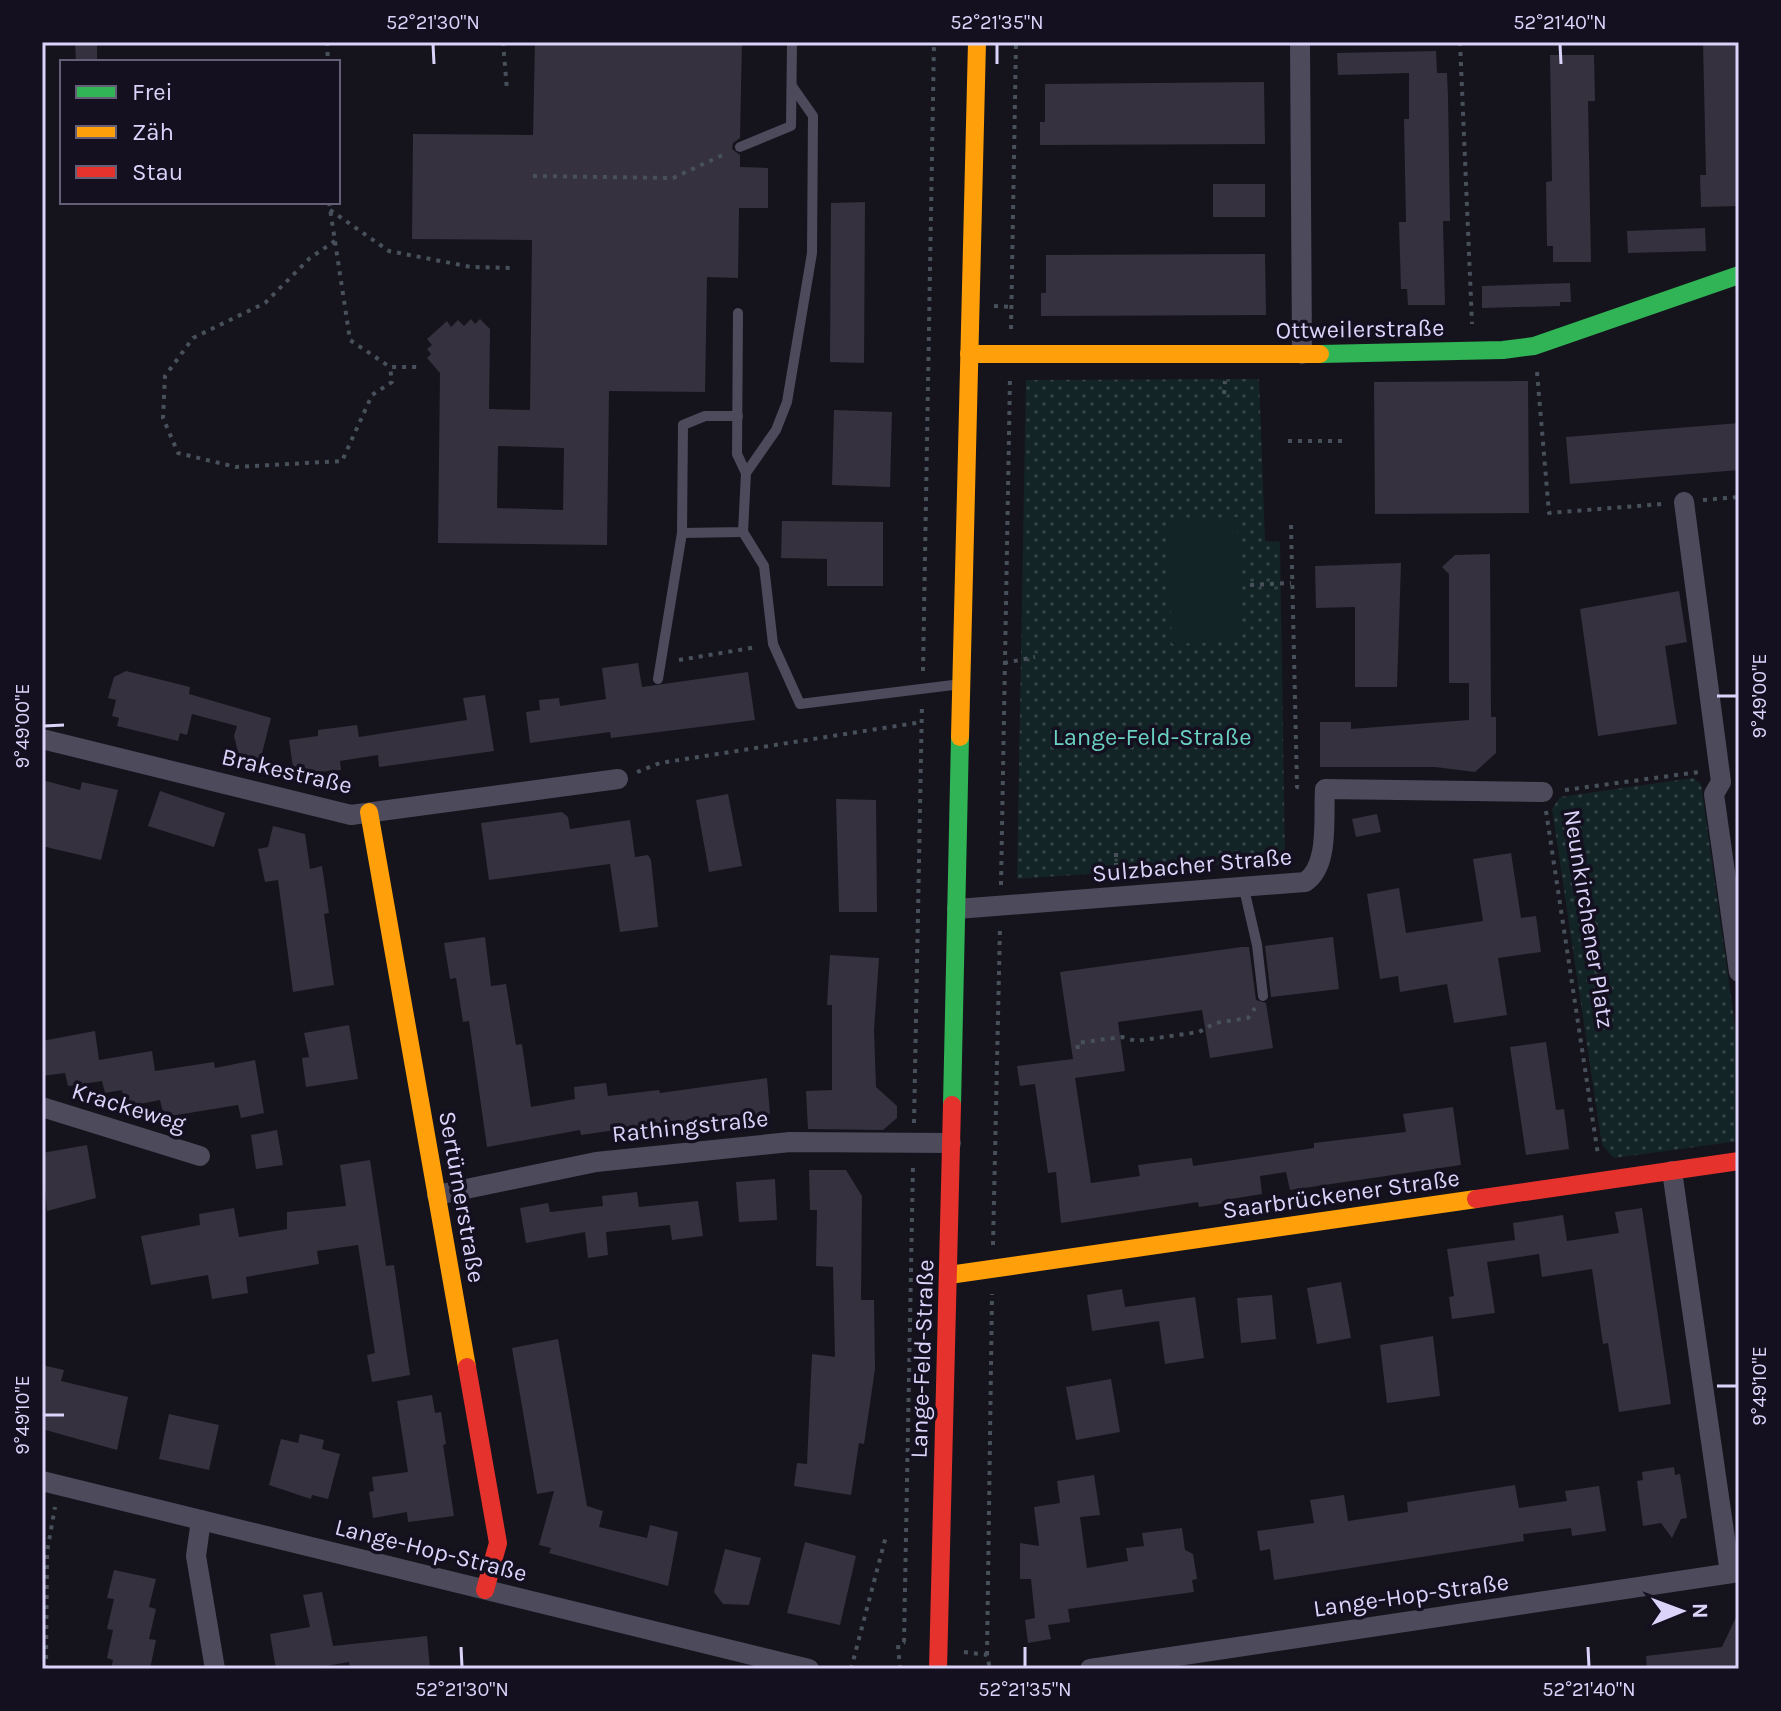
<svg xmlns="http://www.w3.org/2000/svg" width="1781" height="1711" font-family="Karla,sans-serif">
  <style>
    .green { fill: url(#green-dots) }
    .pitch { fill: #132427 }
    .building { fill: #35313e; fill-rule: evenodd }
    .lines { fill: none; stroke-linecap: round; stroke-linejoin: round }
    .path { stroke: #47505b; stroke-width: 4; stroke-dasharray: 4 6; stroke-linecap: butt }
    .lane { stroke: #4c4a5b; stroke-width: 10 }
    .street { stroke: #4c4a5b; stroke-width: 20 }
    .fast { stroke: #30b455; stroke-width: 18 }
    .slow { stroke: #ff9f0a; stroke-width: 18 }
    .jam { stroke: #e5322d; stroke-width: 18 }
    .ticks { fill: none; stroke: #dcd3fa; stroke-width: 3 }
    .labels { text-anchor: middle; stroke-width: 7; stroke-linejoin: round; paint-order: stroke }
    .street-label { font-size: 24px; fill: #dcd3fa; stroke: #14101f }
    .park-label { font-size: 24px; fill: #69d0c2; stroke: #14101f }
    .neatline { fill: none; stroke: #dcd3fa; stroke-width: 3 }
    .ticks-label { font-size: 20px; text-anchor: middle; fill: #dcd3fa }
  </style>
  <defs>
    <pattern id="green-dots" width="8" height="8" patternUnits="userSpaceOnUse" patternTransform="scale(2)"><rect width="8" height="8" fill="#132427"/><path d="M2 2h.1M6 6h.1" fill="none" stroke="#354347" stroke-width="1.8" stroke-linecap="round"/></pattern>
  </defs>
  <rect width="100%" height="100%" fill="#15141c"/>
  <g class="green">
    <path d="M1259,379L1265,541L1280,542L1285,860L1017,879L1026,380Z"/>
    <path d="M1693,778L1701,784L1739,1053V1141L1614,1158L1602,1145L1552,809L1560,797Z"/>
  </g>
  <path class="pitch" d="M1237,517L1242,641L1172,644L1167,520Z"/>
  <g class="building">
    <path d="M75,42H97V62H76Z"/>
    <path d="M535,42H742L740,138L733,143L732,149L740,155V167L768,168V208H739L738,278L707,277L705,392L609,391L607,545L438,543L440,373L427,358L431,354L427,349L432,345L427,339L447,321L451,327L458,320L464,326L471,319L475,324L480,319L490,329L489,409L530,410L532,240L412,239L413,134L533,135ZM498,446L564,448L563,510L497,508Z"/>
    <path d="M1703,42H1739V206L1701,207L1700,175H1706Z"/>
    <path d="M1436,51L1437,73H1447L1448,96L1450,221H1443L1445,305H1408L1407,289H1401L1399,222H1406L1404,119H1409V73L1338,75L1337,53Z"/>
    <path d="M1550,55H1594L1595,101H1588L1591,262H1553V246H1547L1546,182L1552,181Z"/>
    <path d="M1264,82L1265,144L1040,145V122H1045V84Z"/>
    <rect x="1213" y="184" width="52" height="33"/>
    <path d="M865,202L864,363L830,362L831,203Z"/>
    <path d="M1705,228L1706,251L1628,253L1627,231Z"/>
    <path d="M1256,254H1265L1266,315L1041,316V293H1046V255Z"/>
    <path d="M1570,283L1571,302H1560V306L1482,308V286Z"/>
    <path d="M1528,381L1529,513L1375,514L1374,382Z"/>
    <path d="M834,410L892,412L890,487L832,485Z"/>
    <path d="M1739,423V470L1570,484L1566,437Z"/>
    <path d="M782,521L883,522V586H827V559L781,558Z"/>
    <path d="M1490,554L1491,717H1496V753L1475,772L1435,767H1320V722H1351V729L1469,720V683H1449V574L1442,567L1455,555Z"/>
    <path d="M1401,563L1397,687H1355V607L1316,608L1315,566Z"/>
    <path d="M1679,591L1687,642L1665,646L1677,724L1598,736L1580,609Z"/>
    <path d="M638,663L642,687L748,672L755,720L611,738L610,732L530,743L526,712L540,710L539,700L559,698L560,706L606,699L602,668Z"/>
    <path d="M126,671L190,687L189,694L271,718L260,761L239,756L234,736L237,726L192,714L187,735L180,733L178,741L117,726L119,718L112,716L116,700L108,698L114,677Z"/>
    <path d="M485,695L494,751L379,767L378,755L340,761L341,770L294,774L289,740L318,736V730L357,725L359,737L467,720L463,698Z"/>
    <path d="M42,780L80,790L82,782L118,790L101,860L42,846Z"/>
    <path d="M160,791L225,813L214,847L148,826Z"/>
    <path d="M728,794L742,866L709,872L696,800Z"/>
    <path d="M836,799L876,800L877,912H839Z"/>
    <path d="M562,812L568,817L570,829L630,820L635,857L648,855L651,860L658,927L620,932L610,864L489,880L481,823Z"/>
    <path d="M1377,814L1381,832L1356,837L1352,819Z"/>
    <path d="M273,826L305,834L310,869L322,866L329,913L324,914L334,985L293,992L278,880L265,882L258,849L268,847Z"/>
    <path d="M1511,853L1521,918L1536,916L1541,952L1498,958L1507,1015L1454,1023L1447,984L1400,992L1398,976L1380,979L1367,894L1399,888L1406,933L1483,921L1473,859Z"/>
    <path d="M485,937L491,986L506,984L516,1045L522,1044L531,1107L575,1099L574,1087L606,1083L608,1096L659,1090L660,1093L767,1078L770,1114L718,1118L720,1131L686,1136L684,1120L581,1135L580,1130L487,1147L469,1021L463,1022L456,978L450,979L444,943Z"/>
    <path d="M1333,937L1339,989L1271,997L1265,946Z"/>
    <path d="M1242,947H1249L1256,1000L1266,1003L1273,1048L1210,1058L1202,1010L1118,1022L1125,1071L1075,1078L1091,1183L1140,1176L1138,1165L1192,1158L1193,1166L1314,1148V1143L1406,1132L1403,1114L1453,1107L1461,1165L1290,1190L1286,1172L1260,1176L1262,1194L1225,1200L1226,1203L1199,1207L1198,1202L1061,1223L1056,1172L1048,1173L1035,1084L1020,1086L1017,1066L1073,1059L1060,972Z"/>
    <path d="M830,955L879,958L874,1030L876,1087L897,1106V1118L883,1130L808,1129L806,1091L832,1090V1005H827Z"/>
    <path d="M349,1025L358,1079L306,1087L302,1058L309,1057L304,1033Z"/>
    <path d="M95,1031L99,1060L152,1051L155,1071L214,1062L215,1068L255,1060L264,1113L241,1118L238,1105L164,1117L160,1100L125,1107L122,1090L105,1093L102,1081L68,1086L65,1073L42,1076V1041Z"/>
    <path d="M1546,1042L1556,1110L1564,1109L1569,1149L1526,1155L1510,1047Z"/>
    <path d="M277,1130L283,1165L256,1169L251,1135Z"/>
    <path d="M87,1145L96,1198L47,1211L42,1153Z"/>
    <path d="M370,1160L386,1266L394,1265L410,1375L372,1382L367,1355L375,1353L358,1245L317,1251L319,1264L246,1277L248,1293L212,1299L208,1275L151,1285L141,1236L200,1225L199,1214L234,1208L239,1237L287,1229V1212L346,1206L340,1165Z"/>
    <path d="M809,1170H846L862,1196L861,1300H874L875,1369L864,1444L859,1443L851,1495L794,1486L797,1463L807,1464L812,1354L835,1357L833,1267L816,1266L817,1210H810Z"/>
    <path d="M775,1179L777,1220L739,1222L736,1182Z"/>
    <path d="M637,1192L639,1207L698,1201L703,1236L672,1240L670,1225L606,1232L608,1255L588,1258L585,1232L526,1243L520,1208L548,1203L550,1212L603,1206L602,1196Z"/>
    <path d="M1642,1208L1671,1404L1619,1412L1608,1343L1603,1344L1592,1269L1542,1277L1539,1254L1487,1262L1495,1313L1452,1319L1449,1297L1454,1296L1447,1249L1515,1240L1513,1223L1563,1215L1567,1241L1619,1233L1615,1212Z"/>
    <path d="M1341,1282L1351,1338L1317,1344L1307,1288Z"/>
    <path d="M1122,1289L1125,1307L1195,1297L1204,1358L1165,1364L1159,1321L1092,1331L1087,1295Z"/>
    <path d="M1272,1295L1276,1339L1241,1343L1237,1298Z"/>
    <path d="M1433,1336L1440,1396L1387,1403L1380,1345Z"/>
    <path d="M558,1339L587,1506L603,1511L599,1527L647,1538L650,1525L678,1532L668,1586L549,1553L551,1548L539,1545L554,1491L537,1494L512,1348Z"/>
    <path d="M42,1365L64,1370L61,1381L128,1397L117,1450L42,1429Z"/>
    <path d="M1111,1379L1120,1432L1076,1440L1066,1387Z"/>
    <path d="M432,1395L435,1413L441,1412L446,1444L443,1445L454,1516L408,1522L407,1512L373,1518L369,1492L374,1491L372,1477L408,1472L397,1401Z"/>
    <path d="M169,1414L219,1425L209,1470L159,1459Z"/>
    <path d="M300,1434L324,1440L322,1449L340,1454L328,1499L312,1495L311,1499L269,1485L281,1439L298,1443Z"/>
    <path d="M1674,1467L1675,1475L1680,1474L1687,1518L1681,1519L1672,1538L1661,1523L1643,1526L1637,1481L1643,1480L1642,1472Z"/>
    <path d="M1094,1475L1100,1515L1080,1517L1087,1568L1128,1561L1126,1548L1144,1546L1142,1533L1182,1528L1185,1550L1193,1554L1197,1579L1192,1580L1194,1592L1068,1609L1070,1622L1048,1625L1051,1639L1028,1643L1025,1620L1035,1618L1031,1579H1020V1543L1039,1546L1034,1507L1060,1503L1057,1481Z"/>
    <path d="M1515,1485L1519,1508L1567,1501L1565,1491L1599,1486L1606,1531L1572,1536L1571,1528L1523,1534L1524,1541L1274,1580L1270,1549L1260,1551L1257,1531L1314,1523L1310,1500L1344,1495L1348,1521L1408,1512L1407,1502Z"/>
    <path d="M805,1542L856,1556L840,1625L787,1613Z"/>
    <path d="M725,1549L761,1558L749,1605L723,1604L714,1592Z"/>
    <path d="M114,1570L156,1579L149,1607L156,1609L149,1639L156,1640L150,1669H111L113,1660L107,1658L113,1630L107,1629L114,1599L107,1598Z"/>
    <path d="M322,1592L333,1646L427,1636L430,1669H350L349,1662L308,1669H276L270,1634L310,1627L303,1595Z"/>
    <path d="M1739,1611V1669H1647L1646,1656L1722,1647Z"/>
  </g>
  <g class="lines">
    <g class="path">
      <path d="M327,42L328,62"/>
      <path d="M503,42L507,90"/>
      <path d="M1460,42L1472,324"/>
      <path d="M533,176L673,178L725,154"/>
      <path d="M329,202L350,340L390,367H422"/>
      <path d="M330,210L389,251L471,267L515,268"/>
      <path d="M335,241L310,258L265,303L193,338L165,376L163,418L178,453L236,467L342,461L372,395L392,382L390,367"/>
      <path d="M994,306L1012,307"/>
      <path d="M1011,329L1016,42"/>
      <path d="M1537,372L1549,513L1662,504"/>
      <path d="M1224,394L1225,381"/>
      <path d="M1288,441H1346"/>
      <path d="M1703,500L1739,497"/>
      <path d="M1291,525L1297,787L1302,788"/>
      <path d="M1250,585L1291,583"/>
      <path d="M679,660L757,647"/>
      <path d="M1004,663L1035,657"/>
      <path d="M923,671L934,42"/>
      <path d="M637,772L660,763L922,722"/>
      <path d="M1565,790L1699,772"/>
      <path d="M1546,811L1598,1155"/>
      <path d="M1116,877V853"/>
      <path d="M1001,885L1010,378"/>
      <path d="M1078,1049L1077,1043L1122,1037L1136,1041L1199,1032L1215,1023L1248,1018L1255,1008"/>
      <path d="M914,1123L922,704"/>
      <path d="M993,1245L1000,926"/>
      <path d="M904,1642L913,1164"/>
      <path d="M964,1652L987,1655L990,1669"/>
      <path d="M987,1655L992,1294"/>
      <path d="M46,1669L47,1552L55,1507"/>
      <path d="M851,1669L886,1536"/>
      <path d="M900,1669L898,1645L905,1642"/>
    </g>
    <g class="lane">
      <path d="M740,147L791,126L792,42"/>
      <path d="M738,313L737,454L746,473L776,430L787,402L812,253L813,116L792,86"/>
      <path d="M738,416H705L683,425L682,533L743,532L746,473"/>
      <path d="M743,532L764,566L773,644L800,704L961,684"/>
      <path d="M658,679L682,533"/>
      <path d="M1244,889L1257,945L1263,996"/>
    </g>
    <g class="street">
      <path d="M1300,42L1302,354"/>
      <path d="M1684,502L1721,782L1714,794L1739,972"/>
      <path d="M42,739L351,815L618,779"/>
      <path d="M957,909L1305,882C1330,866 1323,817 1325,789L1543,792"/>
      <path d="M42,1107L200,1156"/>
      <path d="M1672,1171L1730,1573"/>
      <path d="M437,1195L596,1162L790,1142L951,1143"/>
      <path d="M42,1481L809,1669"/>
      <path d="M201,1520L196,1556L215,1669"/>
      <path d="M1090,1669L1739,1572"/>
    </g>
    <g class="fast">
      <path d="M1320,354L1503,350L1534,346L1739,275"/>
      <path d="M952,1105L960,737"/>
    </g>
    <g class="slow">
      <path d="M969,354H1320"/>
      <path d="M960,737L977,42"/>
      <path d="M369,812L467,1367"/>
      <path d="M949,1275L1476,1199"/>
    </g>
    <g class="jam">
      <path d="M1476,1199L1739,1161"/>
      <path d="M467,1367L498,1543L485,1590"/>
      <path d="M938,1669L952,1105"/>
    </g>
  </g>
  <path class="ticks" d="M433,44L434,64M997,44V64M1560,44L1561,64M1717,696H1737M44,726L64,725M1717,1386H1737M44,1415H64M461,1647L462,1667M1025,1647V1667M1588,1647L1589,1667"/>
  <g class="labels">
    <g class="street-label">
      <text transform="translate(1360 329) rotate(-1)" y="8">Ottweilerstraße</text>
      <text transform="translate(287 771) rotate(13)" y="8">Brakestraße</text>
      <text transform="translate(1192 865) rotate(-5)" y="8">Sulzbacher Straße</text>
      <text transform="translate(1589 919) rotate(81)" y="8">Neunkirchener Platz</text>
      <text transform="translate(129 1107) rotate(17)" y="8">Krackeweg</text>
      <text transform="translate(690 1126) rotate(-6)" y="8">Rathingstraße</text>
      <text transform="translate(1341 1194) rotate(-8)" y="8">Saarbrückener Straße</text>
      <text transform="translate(462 1197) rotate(80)" y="8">Sertürnerstraße</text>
      <text transform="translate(922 1359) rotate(-88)" y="8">Lange-Feld-Straße</text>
      <text transform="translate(431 1550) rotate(14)" y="8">Lange-Hop-Straße</text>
      <text transform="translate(1411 1595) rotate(-8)" y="8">Lange-Hop-Straße</text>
    </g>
    <g class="park-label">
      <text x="1152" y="745">Lange-Feld-Straße</text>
    </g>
  </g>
  <rect width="1781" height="1711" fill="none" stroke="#14101f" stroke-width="88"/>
  <rect x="60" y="60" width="280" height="144" fill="#14101f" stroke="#645e77" stroke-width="2"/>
  <rect x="76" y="86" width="40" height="12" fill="#30b455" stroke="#645e77" stroke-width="2"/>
  <text x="132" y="100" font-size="24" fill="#dcd3fa">Frei</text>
  <rect x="76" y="126" width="40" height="12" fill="#ff9f0a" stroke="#645e77" stroke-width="2"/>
  <text x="132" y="140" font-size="24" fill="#dcd3fa">Zäh</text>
  <rect x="76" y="166" width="40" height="12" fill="#e5322d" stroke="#645e77" stroke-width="2"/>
  <text x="132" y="180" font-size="24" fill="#dcd3fa">Stau</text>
  <g transform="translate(1681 1611) rotate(89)" stroke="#14101f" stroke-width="6" paint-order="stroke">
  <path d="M0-6L14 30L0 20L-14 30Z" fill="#dcd3fa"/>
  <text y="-12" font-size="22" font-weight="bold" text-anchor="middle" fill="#dcd3fa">N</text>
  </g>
  <rect x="44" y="44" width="1693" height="1623" class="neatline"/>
  <g class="ticks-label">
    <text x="433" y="29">52°21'30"N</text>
    <text x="997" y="29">52°21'35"N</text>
    <text x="1560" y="29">52°21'40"N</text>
    <text transform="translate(1759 696) rotate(-90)" y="7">9°49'00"E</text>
    <text transform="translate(22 726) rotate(-90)" y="7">9°49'00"E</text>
    <text transform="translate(1759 1386) rotate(-90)" y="7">9°49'10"E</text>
    <text transform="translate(22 1415) rotate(-90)" y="7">9°49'10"E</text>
    <text x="462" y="1696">52°21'30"N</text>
    <text x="1025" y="1696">52°21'35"N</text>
    <text x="1589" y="1696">52°21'40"N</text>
  </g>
</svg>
